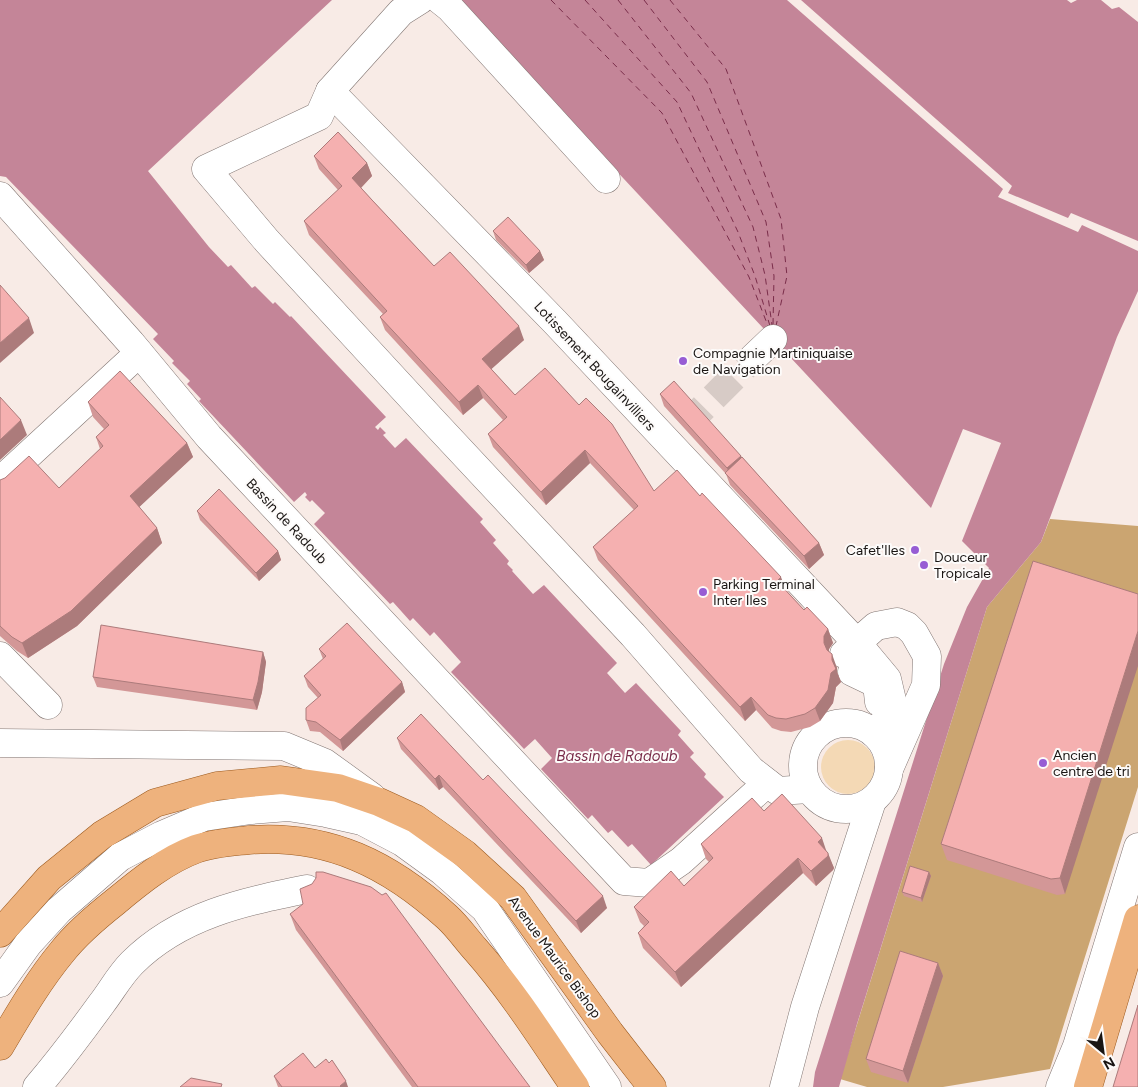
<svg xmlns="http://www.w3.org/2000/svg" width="1138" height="1087" font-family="Figtree,sans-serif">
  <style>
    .green { fill: #f4d9b5 }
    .forest { fill: #cba571 }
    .water { fill: #c48598 }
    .pier { fill: #f8ebe6 }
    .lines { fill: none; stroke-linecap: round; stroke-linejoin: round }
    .ferry { stroke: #7a2d4a; stroke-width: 1; stroke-dasharray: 6 5; stroke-linecap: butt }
    .minor-tunnel { stroke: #d7cbc6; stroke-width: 28; stroke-dasharray: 28 14; stroke-linecap: butt }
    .minor-casing { stroke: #827673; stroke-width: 29 }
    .major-casing { stroke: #9c5a1f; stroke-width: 29 }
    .minor { stroke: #fff; stroke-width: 28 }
    .major { stroke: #eeb27d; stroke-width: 28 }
    .wall { fill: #d39797 }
    .shaded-wall { fill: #ac7b7b }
    .building { fill: #f5b0b0; stroke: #ac7b7b }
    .poi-dot { fill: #975dd4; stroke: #fdfbfa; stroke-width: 2 }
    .labels { text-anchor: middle; stroke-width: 4; stroke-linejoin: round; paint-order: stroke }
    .poi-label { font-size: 14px; fill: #191513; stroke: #fdfbfa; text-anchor: start }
    .street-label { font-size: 14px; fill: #191513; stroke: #fdfbfa }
    .water-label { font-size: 15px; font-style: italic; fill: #7a2d4a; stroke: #fdfbfa }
  </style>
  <rect width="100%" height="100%" fill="#f8ebe6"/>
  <circle class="green" cx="848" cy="767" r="27"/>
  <path class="forest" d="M1050,519L1138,526V787L1050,1069L943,1087H867L840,1079L987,607L1041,542Z"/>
  <g class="water">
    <path d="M0,0H332L148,171L209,247L228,267L231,265L252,288L255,286L273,304L275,302L290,317L291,316L386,417L375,427L378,430L380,427L386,433L383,435L395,448L406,438L483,519L480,522L496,540L493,543L509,561L507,564L513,570L512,571L533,594L544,585L617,663L607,673L625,693L636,683L681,731L678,735L694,753L690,757L706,774L704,777L724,797L651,865L632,844L628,847L612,830L608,833L592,815L588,819L541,769L552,758L535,739L524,749L451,672L461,662L434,632L430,636L413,618L410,621L393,602L390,604L314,524L325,513L312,500L310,502L305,497L307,495L305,492L294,502L199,401L201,399L187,384L190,381L172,363L174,361L153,339L158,334L6,177L0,176Z"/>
    <path d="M457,0H1067L1071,3L1077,0H1101L1112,9L1119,7L1138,22V291L1117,337L1041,542L987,607L857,1024L839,1087H813L815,1072L944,664L967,607L989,568L962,541L1001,443L963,429L931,508Z"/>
  </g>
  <path class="pier" d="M787,0H801L1012,186L1008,193L1068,218L1071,213L1138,241V251L1082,225L1078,232L998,197L1003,189Z"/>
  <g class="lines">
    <g class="ferry">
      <path d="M551,0L662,113L749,277L768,326"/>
      <path d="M585,0L677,102L738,232L755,276L770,326"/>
      <path d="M618,0L691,93L753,227L765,275L772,325"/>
      <path d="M644,0L707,82L766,222L774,276L773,325"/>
      <path d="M670,0L726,69L781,219L787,276L776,326"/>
    </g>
    <path class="minor-tunnel" d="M684,427L753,358"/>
    <g class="minor-casing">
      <g id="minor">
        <path d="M420,0L401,12L330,91L319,116L206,169L267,241L432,420L633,635L751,770L778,791L809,789"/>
        <path d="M440,0L450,8L606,179"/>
        <path d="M330,91L555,322L857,643L887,679L894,709L875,734"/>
        <path d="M0,196L131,343L209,437L624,881L649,883L681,861L767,783"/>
        <path d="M753,358L773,339"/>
        <path d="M0,481L139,353"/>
        <path d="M844,654L876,626L897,622L907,626L914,633L927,656L926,685L889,769"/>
        <path d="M0,656L48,705"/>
        <path d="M852,672L877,684L879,702"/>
        <circle cx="846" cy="766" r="43"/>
        <path d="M0,743L284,746L325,763L372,797"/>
        <path d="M0,983L28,944L59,910L120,857L162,835L204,817L251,810L288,807L326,813L362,821L402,842L442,871L485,909L607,1087"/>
        <path d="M37,1087C60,1060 81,1032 102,1003C112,990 120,975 132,963C180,915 243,902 307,889"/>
        <path d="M784,1087L805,1007L872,801"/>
        <path d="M1060,1087L1077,1046L1138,847"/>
      </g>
    </g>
    <g class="major-casing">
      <g id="major">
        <path d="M0,933L49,878L102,835L155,803L217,786L281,780L338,788L379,802L416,819L465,854L513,898L610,1033L652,1087"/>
        <path d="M0,1046C19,1014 38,981 62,952C77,933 96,917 115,902C139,882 166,860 196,849C213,843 231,842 249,840C329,834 390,865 447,917C458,927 466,939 475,949C513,992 543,1040 575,1087"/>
        <path d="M1088,1087L1138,919"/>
      </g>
    </g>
    <use href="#minor" class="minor"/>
    <use href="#major" class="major"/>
  </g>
  <g class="wall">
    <path d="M314,156L367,163L372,176L361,188L434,266L524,340L491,369L515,395L654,491L786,590L804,610L828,629L833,643L829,649V652L837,668V672L841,682L836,687L833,703L820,721L810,727L791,732L781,731L772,728L756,710L745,721L598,560L593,547L634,510L590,463L546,505L493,447L488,434L503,420L483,398L463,415L385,330L380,317L383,314L309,235L304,221L338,190L319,169Z"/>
    <path d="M493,231L540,251L544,260L529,273L496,240Z"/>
    <path d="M660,394L742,457L819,543L824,555L809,569L730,485L726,474L664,406Z"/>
    <path d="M88,402L187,443L193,457L139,507L157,528L162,543L77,626L28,658L17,651L0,636V480L59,488L100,449L96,437L104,429L93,417Z"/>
    <path d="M197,511L278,551L281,560L259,581L200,520Z"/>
    <path d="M1033,561L1065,894L1057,895L947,860L941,844Z"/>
    <path d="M319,649L402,682L405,692L343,751L320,732L310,731L306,720L318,698L308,687L304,676L323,659Z"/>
    <path d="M263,652L266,662L262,692L257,710L97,687L93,677Z"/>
    <path d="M397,738L483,780L607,908L581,933L443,787L439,790L401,749Z"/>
    <path d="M764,811L826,851L834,868L833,870L816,886L803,873L681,987L643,948L638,933L644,926L640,922L634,907L684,886L709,862L706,859L701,844Z"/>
    <path d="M929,872L931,876L922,902L904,896L902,892Z"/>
    <path d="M290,914L530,1087H412L296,930Z"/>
    <path d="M938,963L943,976L908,1083L871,1072L866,1059Z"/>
    <path d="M315,1068L348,1087H278L274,1076Z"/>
  </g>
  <g class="shaded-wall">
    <path d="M367,163L372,176L357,192L352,178Z"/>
    <path d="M540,251L544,260L529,273L526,265Z"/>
    <path d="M29,318L34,333L0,363V343Z"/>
    <path d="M519,326L524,340L487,373L482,359Z"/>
    <path d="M478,385L483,398L463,415L459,402Z"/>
    <path d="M21,420L27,435L0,460V440Z"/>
    <path d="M187,443L193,457L135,511L130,496Z"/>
    <path d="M585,450L590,463L546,505L541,492Z"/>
    <path d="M741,456L746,468L731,479L727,468Z"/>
    <path d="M157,528L162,543L77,626L28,658L22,643Z"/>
    <path d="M819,543L824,555L809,569L804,556Z"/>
    <path d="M278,551L281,560L259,581L256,573Z"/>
    <path d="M781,577L786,590L777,581Z"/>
    <path d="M828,629L833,643L829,649V657L824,643V636Z"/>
    <path d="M1138,631V666L1065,894L1060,878Z"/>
    <path d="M263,652L266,662L262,692L257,710L253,700Z"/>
    <path d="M832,654L837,668V672L841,682L836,687L833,703L820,721L815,708L832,660Z"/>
    <path d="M402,682L405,692L343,751L340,740Z"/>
    <path d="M751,697L756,710L745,721L740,707Z"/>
    <path d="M439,775L443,787L439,790L435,779Z"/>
    <path d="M822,838L827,853L818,842Z"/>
    <path d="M828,853L834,868L833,870L816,886L811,871Z"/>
    <path d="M798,858L803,873L681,987L675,972Z"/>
    <path d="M929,872L931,876L922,902L921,898Z"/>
    <path d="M603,896L607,908L581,933L576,921Z"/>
    <path d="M938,963L943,976L908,1083L903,1071Z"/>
    <path d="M346,1081L348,1087H341L340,1086Z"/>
  </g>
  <g class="building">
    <path d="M338,132L367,163L352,178L372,200L434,266L450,252L519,326L482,359L515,395L545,368L579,405L586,398L612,424L654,491L677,470L700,496L702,493L781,577L777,581L804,610L807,607L828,629L824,636V643L827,650L832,654V660L836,669L831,673L828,690L815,708L805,714L786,719L776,718L768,715L751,697L740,707L593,547L638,506L585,450L541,492L488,434L507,417L478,385L459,402L380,317L387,311L304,221L342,186L314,156Z"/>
    <path d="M508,217L540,251L526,265L493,231Z"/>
    <path d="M0,285L29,318L0,343Z"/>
    <path d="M120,371L187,443L130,496L157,528L71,611L22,643L12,637L0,626V480L5,478L29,456L59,488L103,446L96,437L109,425L88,402Z"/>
    <path d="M674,381L741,456L727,468L660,394Z"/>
    <path d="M0,397L21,420L0,440Z"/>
    <path d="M742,457L819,543L804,556L725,473Z"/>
    <path d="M219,489L278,551L256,573L197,511Z"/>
    <path d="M1033,561L1138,594V631L1060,878L1051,879L941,844Z"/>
    <path d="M347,623L402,682L340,740L316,722L306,720V708L321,695L304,676L326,656L319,649Z"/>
    <path d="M101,625L263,652L258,682L253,700L93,677Z"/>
    <path d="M421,714L483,780L488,775L603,896L576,921L439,775L435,779L397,738Z"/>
    <path d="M782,794L822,838L818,842L828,853V856L811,871L798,858L675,972L638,933L649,922L634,907L671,871L684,886L713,858L701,844L752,798L764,811Z"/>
    <path d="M910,866L929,872L921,898L902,892Z"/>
    <path d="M316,872H323L371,887L382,895L386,893L530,1087H418L290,914L303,904L300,889L312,884L316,878Z"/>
    <path d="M900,951L938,963L903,1071L866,1059Z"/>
    <path d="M1138,1005V1087H1113Z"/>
    <path d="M303,1053L315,1068L326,1059L329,1063L332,1060L346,1081L340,1086L341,1087H282L274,1076Z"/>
    <path d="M191,1078L222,1084L221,1087H180Z"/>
  </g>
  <g class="poi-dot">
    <circle cx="683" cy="361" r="5"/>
    <circle cx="915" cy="550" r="5"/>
    <circle cx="924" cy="565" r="5"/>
    <circle cx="703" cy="592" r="5"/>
    <circle cx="1043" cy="763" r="5"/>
  </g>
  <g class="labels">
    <g class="poi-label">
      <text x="693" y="358">Compagnie Martiniquaise<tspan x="693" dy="16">de Navigation</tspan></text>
      <text x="905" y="555" text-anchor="end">Cafet'Iles</text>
      <text x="934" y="562">Douceur<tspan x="934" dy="16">Tropicale</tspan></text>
      <text x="713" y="589">Parking Terminal<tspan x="713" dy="16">Inter Iles</tspan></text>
      <text x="1053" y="760">Ancien<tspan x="1053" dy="16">centre de tri</tspan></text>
    </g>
    <g class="street-label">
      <text transform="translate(595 366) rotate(47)" y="5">Lotissement Bougainvilliers</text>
      <text transform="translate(287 521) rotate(47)" y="5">Bassin de Radoub</text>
      <text transform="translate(555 957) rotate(54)" y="5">Avenue Maurice Bishop</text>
    </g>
    <g class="water-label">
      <text x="617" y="761">Bassin de Radoub</text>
    </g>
  </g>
  <g transform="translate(1103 1052) rotate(151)" stroke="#fdfbfa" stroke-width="4" paint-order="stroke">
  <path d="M0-4L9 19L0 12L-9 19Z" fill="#191513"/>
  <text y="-8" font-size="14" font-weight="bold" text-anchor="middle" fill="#191513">N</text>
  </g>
</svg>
